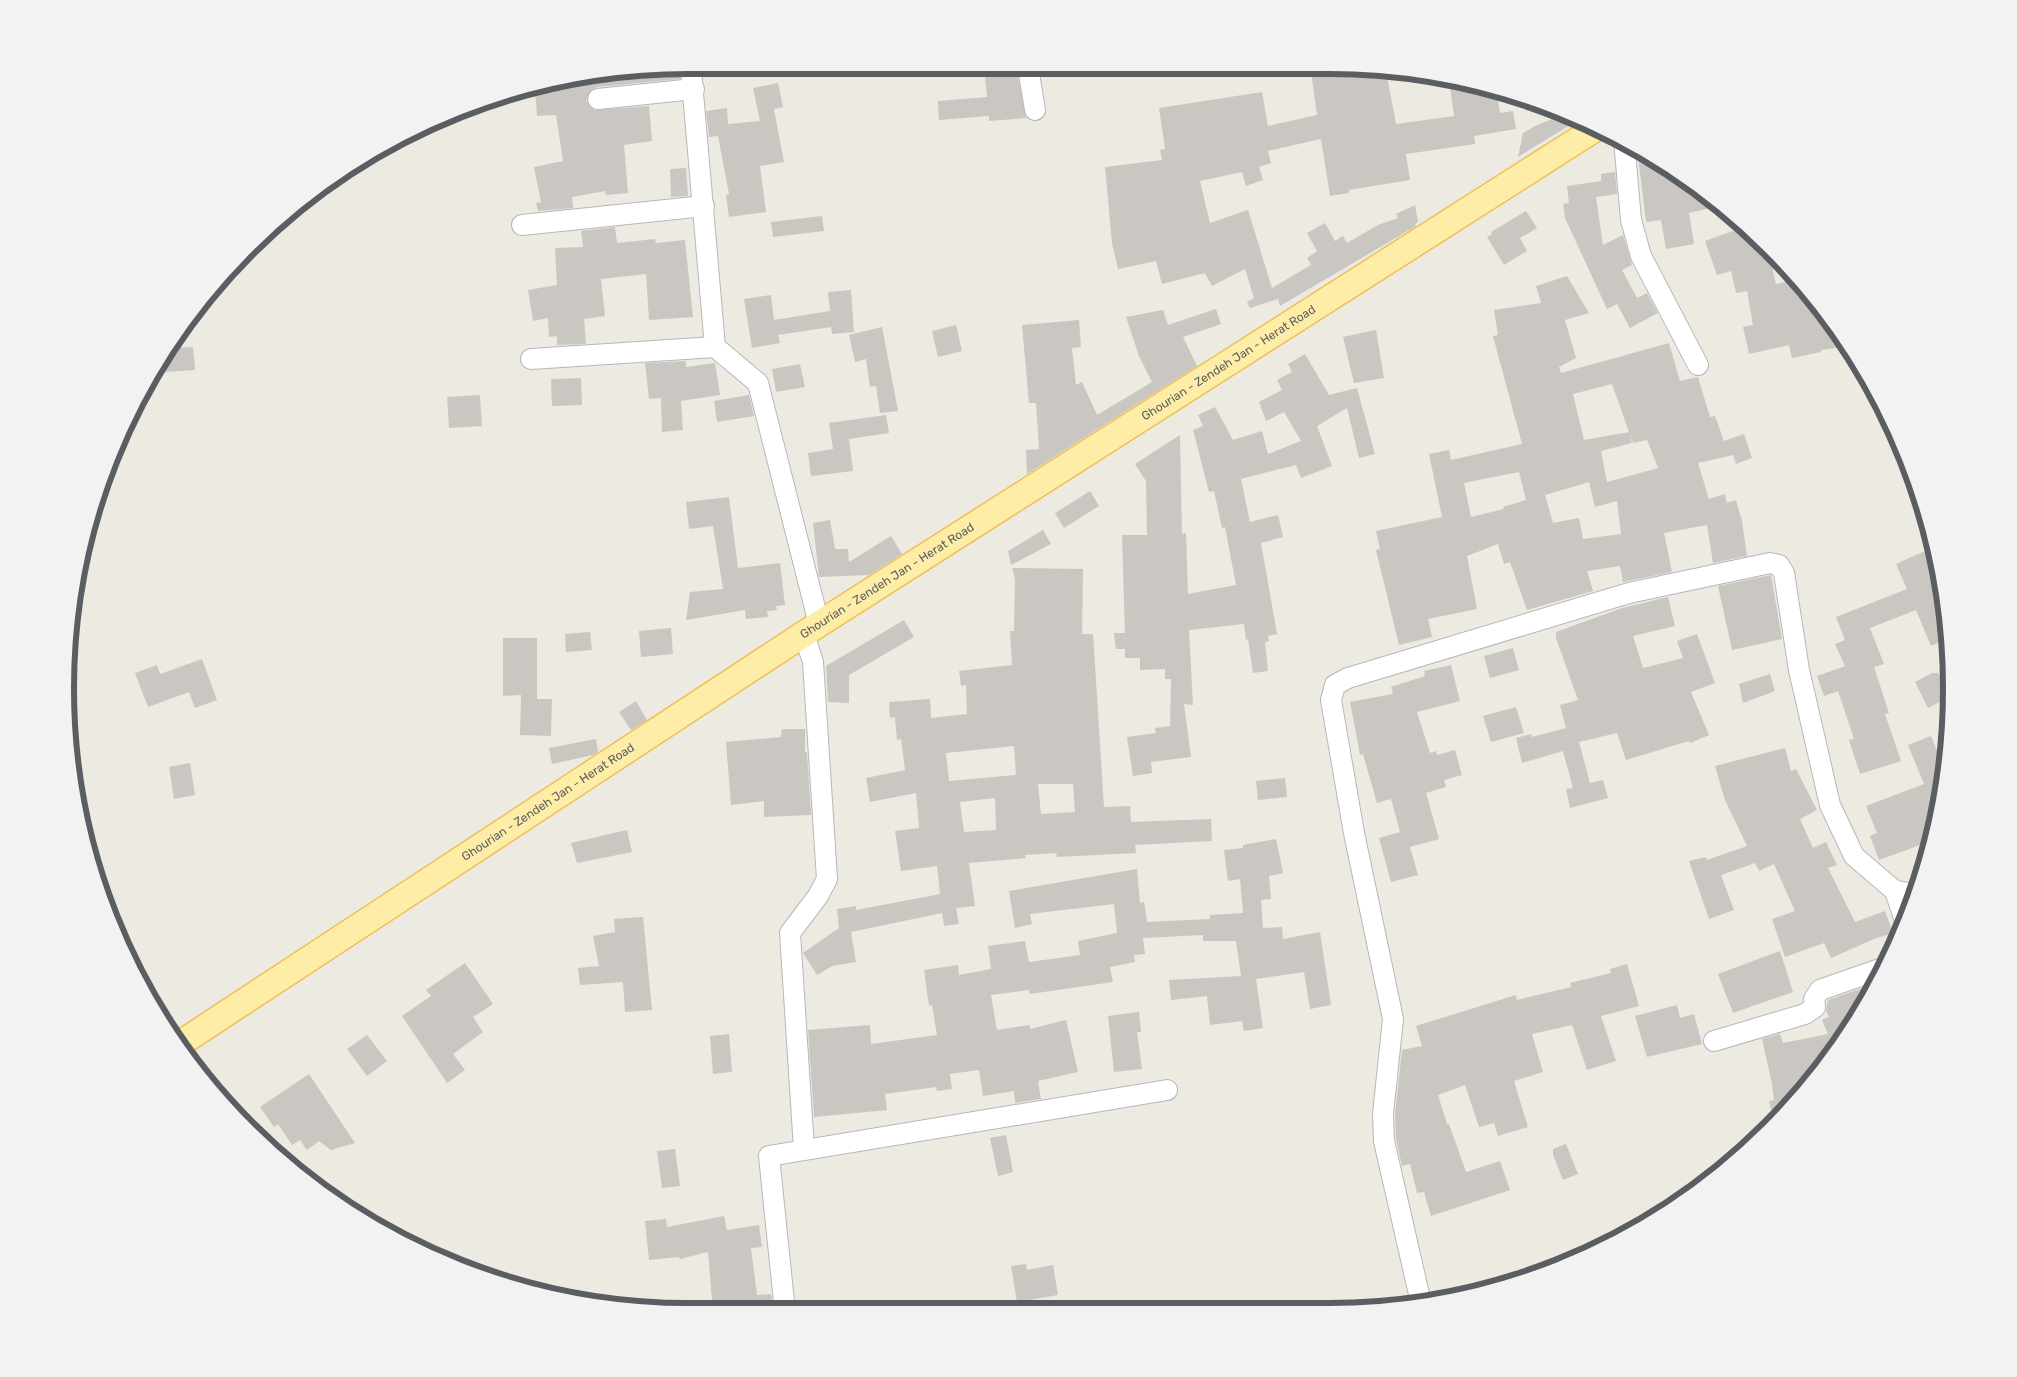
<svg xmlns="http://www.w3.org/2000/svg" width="2017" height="1377" font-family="Rubik,sans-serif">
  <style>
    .building { fill: #cac6c1; fill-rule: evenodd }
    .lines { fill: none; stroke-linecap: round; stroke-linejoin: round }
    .minor-casing { stroke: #b4b8bc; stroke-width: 22 }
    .major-casing { stroke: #efc058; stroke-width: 28 }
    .minor { stroke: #fff; stroke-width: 20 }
    .major { stroke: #feeda6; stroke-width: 25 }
    .labels { text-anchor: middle; stroke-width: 4.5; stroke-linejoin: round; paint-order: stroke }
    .street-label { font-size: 12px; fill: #5a5e62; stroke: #fff }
    .rim { fill: none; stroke: #5a5e62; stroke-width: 6 }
  </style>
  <rect width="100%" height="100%" fill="#edeae1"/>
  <g class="building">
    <path d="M1310,65L1386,71L1396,124L1454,116L1450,86L1470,84L1497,93L1500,113L1513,111L1516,129L1474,136L1475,144L1406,154L1410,180L1349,190V193L1330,196L1321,139L1268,151L1271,163L1259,167L1263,180L1246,186L1242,172L1200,181L1210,223L1248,210L1272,288L1311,265L1307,258L1317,251L1307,233L1325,223L1335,241L1343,236L1347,243L1378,225L1398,218L1396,214L1415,205L1418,222L1415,224L1416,226L1280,306L1278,299L1250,308L1247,302L1254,298L1245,269L1212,286L1205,273L1162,284L1156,261L1118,269L1112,243L1105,167L1162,160L1160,150L1165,149L1159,108L1262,92L1268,126L1317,115Z"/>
    <path d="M1016,67L1026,118L989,121V116L939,120L938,101L987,97L984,68Z"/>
    <path d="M607,70H679L680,79L597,87L591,90L586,101L594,110L649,106L652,141L624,145L628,193L606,195L605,191L572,197L573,208L538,211L536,203L541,202L534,167L563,161L556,115L537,116L535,87Z"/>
    <path d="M778,83L783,107L774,109L784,162L760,166L766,212L729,217L726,195L729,194L718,136L709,137L706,111L727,108L728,124L760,121L753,88Z"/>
    <path d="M1562,115L1578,120L1518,157L1523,133L1535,126Z"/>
    <path d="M1637,148L1675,170L1719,206L1689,213L1694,244L1666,249L1661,220L1646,222Z"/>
    <path d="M686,168L688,196L671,197L670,169Z"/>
    <path d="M1615,172L1617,194L1596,197L1603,245L1623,235L1632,265L1622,270L1637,298L1647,293L1658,313L1630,328L1617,304L1607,309L1565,218L1563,204L1569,203L1567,186L1601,181V174Z"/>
    <path d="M1526,211L1537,228L1520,238L1527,251L1504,265L1487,237L1492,234L1491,232Z"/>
    <path d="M822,216L824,231L773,237L771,222Z"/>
    <path d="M615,227L617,243L655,239L656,243L685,240L693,317L649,320L646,274L601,279L605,316L584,319L586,344L557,345V336L549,337L548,318L533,321L528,290L557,285L555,248L583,247L581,231Z"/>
    <path d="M1744,227L1774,253L1769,255L1776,284L1796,280L1849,346L1821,350V352L1792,358L1789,345L1749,354L1743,327L1753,325L1747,291L1736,293L1731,271L1717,275L1705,241Z"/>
    <path d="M1567,276L1589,313L1565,320L1576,358L1559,367L1561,373L1669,343L1680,381L1698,377L1710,417L1715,416L1724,441L1744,434L1752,458L1736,464L1733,455L1698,463L1709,499L1725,494L1727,503L1736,500L1742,521L1747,556L1713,563L1707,525L1664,533L1672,572L1623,582L1620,566L1587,571L1593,591L1527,610L1510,562L1504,564L1498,544L1467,556L1477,609L1428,619L1432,637L1399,645L1376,550L1380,549L1376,531L1442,517L1429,454L1449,450L1451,460L1522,444L1493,336L1498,335L1494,310L1541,303L1536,286ZM1612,384L1629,432L1584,440L1573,394ZM1630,435L1633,443L1647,440L1658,468L1607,482L1601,451L1632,443ZM1519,472L1526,500L1503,507L1504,509L1471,517L1464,483ZM1589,482L1595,507L1617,501L1621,534L1583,539L1579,518L1553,523L1545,495Z"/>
    <path d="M851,290L854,332L832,334L831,327L778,335L780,343L752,348L744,299L771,295L774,320L830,311L828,292Z"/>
    <path d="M1216,309L1221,324L1183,337L1197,366L1027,474L1026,450L1039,449L1036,403H1029L1022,325L1079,320L1081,347L1072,348L1076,385L1082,382L1097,415L1152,382L1139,356L1126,317L1163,310L1168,325Z"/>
    <path d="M956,325L962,351L938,357L932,331Z"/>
    <path d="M882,327L898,411L880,413L876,386L870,387L866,359L855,362L849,335Z"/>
    <path d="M1376,330L1384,378L1354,383L1343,337Z"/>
    <path d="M193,347L195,370L165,372V360L171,348Z"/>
    <path d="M1305,354L1329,395L1357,388L1375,454L1359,458L1347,408L1317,426L1332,466L1301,478L1296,465L1241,479L1250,522L1278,515L1283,537L1261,543L1277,634L1268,636L1269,641L1265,642L1268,671L1253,673L1248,639L1246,640L1244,624L1189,630L1193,705L1184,704L1191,757L1151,762L1152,773L1133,776L1127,737L1156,733L1155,728L1170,726L1171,679H1165V669L1140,670V658H1125V649H1116L1114,633H1125L1122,535H1147L1146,481L1135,464L1180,435L1182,534L1186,533L1188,594L1236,585L1225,527L1222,528L1214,491L1209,492L1193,430L1203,426L1198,415L1215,407L1233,440L1262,431L1268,454L1301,441L1284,412L1266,421L1259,402L1282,390L1277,380L1292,372L1288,364Z"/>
    <path d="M686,361V367L715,363L720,395L681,401L683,430L662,432L661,398L649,399L645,363Z"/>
    <path d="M800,364L805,387L776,392L772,369Z"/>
    <path d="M581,378L582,405L552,406L551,379Z"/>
    <path d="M480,395L482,426L449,428L447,397Z"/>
    <path d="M749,395L754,416L717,422L714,401Z"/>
    <path d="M886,415L889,433L849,439L853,471L811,476L808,453L833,449L829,423Z"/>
    <path d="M1090,491L1099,506L1064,528L1055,513Z"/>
    <path d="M729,497L738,568L780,563L785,605L776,606L777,610L767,611L768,617L746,619L745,610L686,620L690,592L723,589L713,526L689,529L686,502Z"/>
    <path d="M830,520L835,549H848L849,562L891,536L902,554L869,575L819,577L813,523Z"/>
    <path d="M1043,530L1051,544L1011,565L1008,551Z"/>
    <path d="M1934,547L1940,567L1947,639L1931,646L1916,610L1870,628L1884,664L1874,667L1889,713L1885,714L1901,761L1860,774L1849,740L1854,739L1838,691L1824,696L1817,676L1845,666L1835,644L1845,640L1836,617L1907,589L1896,564Z"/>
    <path d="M1012,568L1083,569L1082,634H1093L1104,807L1130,806L1131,822L1211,819L1212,841L1135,845L1136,853L1057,857L1056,853L1025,855L1026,858L969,863L975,906L956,908L959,924L944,926L942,913L851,932L856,962L832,966L817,975L803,953L839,928L837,909L856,906V910L940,894L937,866L901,871L895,831L919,828L916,793L870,802L866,778L905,770L901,739L897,740L895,717L890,718L889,702L930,699L931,718L967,714L966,685L961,686L959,671L1012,665L1010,631H1014L1015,579ZM1014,746L1016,775L949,781L946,753ZM1038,784H1073L1075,812L1041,814ZM995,798L996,830L964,832L960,802Z"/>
    <path d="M1771,575L1782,639L1732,650L1718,586Z"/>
    <path d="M1668,597L1675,626L1633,636L1643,668L1683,658L1677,641L1697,634L1715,683L1691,692L1709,735L1690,743L1689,741L1626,760L1617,733L1579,742L1590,783L1603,780L1608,798L1570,808L1566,789L1573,788L1563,751L1522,763L1516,738L1531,734L1532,737L1566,728L1560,705L1578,700L1556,638V632L1622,608Z"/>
    <path d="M904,620L914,637L849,675V703L828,702L826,666Z"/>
    <path d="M671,628L673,654L641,657L639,631Z"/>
    <path d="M590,632L592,650L566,652L565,634Z"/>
    <path d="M503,638H537V699H552L551,736L520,735L521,695L503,696Z"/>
    <path d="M1513,648L1519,670L1490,678L1484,656Z"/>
    <path d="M202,659L217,700L195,708L189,692L148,707L135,673L157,665L160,674Z"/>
    <path d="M1451,665L1460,701L1417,712L1430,753L1436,751L1437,755L1455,750L1462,775L1444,780L1446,787L1426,793L1439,839L1410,847L1418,875L1391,882L1379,838L1400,832L1391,799L1377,803L1363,754L1360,755L1350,702L1393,694L1391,687L1425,676L1424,671Z"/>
    <path d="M1932,673H1938L1949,697L1928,708L1915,682Z"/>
    <path d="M1770,674L1775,691L1743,703L1739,684Z"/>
    <path d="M636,701L647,720L631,730L619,712Z"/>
    <path d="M1516,707L1524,733L1491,742L1483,716Z"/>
    <path d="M782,729H805V752H807L811,815L764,817V801L731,805L726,742L781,737Z"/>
    <path d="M1931,736L1944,768L1940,810L1931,841L1879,860L1870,836L1877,833L1866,806L1924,784L1908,745Z"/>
    <path d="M596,739L598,752L593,755L552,764L549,748Z"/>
    <path d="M1785,748L1791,771L1796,769L1817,810L1800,819L1813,848L1826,842L1837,865L1828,868L1855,922L1885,911L1893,933L1874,939L1831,958L1824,943L1785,957L1772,919L1795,911L1774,864L1759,871L1755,863L1721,875L1734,910L1709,919L1689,861L1706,857L1707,860L1747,846L1725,800L1715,766Z"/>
    <path d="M190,763L195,795L174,799L169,767Z"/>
    <path d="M1285,778L1287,797L1258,800L1256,781Z"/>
    <path d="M627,830L632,852L577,863L571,843Z"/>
    <path d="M1276,839L1283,873L1269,876L1271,899L1261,900L1263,928L1282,927L1283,939L1320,932L1331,1005L1310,1009L1304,972L1256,979L1263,1028L1244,1031L1242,1021L1210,1025L1207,996L1171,1000L1169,980L1241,976L1236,941H1203V935L1143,938L1145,954L1134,955L1135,962L1110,967L1113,982L1030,994L1029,990L991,995L997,1030L1030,1025V1029L1066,1020L1078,1072L1038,1081L1041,1099L1015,1103L1014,1091L983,1096L979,1070L950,1074L952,1089L937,1091L936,1087L885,1094L887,1110L814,1117L808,1030L870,1025L871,1044L937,1035L932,1005L929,1006L924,970L958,965L959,975L991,969L988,946L1025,941L1029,962L1080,955L1078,941L1117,933L1114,904L1030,914L1032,924L1015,928L1009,891L1137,869L1140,903L1144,902L1147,922L1210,919V915L1243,913L1240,879L1228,881L1224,850L1243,848V845Z"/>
    <path d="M643,917L652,1010L625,1012L623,982L580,985L578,968L599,966L593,936L615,932L614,919Z"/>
    <path d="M1780,951L1793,992L1733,1013L1718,974Z"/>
    <path d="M465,963L493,1004L473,1017L483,1032L453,1054L465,1070L447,1083L402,1016L431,996L426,990Z"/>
    <path d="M1627,964L1639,1006L1601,1016L1616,1061L1587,1070L1572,1025L1532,1034L1543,1072L1514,1081L1528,1127L1498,1136L1494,1123L1479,1127L1465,1085L1438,1095L1447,1124H1449L1466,1172L1500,1161L1510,1190L1431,1216L1424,1192L1417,1193L1410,1164L1402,1166L1396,1139L1395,1114L1402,1050L1422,1046L1416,1026L1516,995L1517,1000L1571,987L1570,983L1611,973L1610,969Z"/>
    <path d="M1874,984L1855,1020L1843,1025L1845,1030L1850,1029L1847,1035L1836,1049L1834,1046L1821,1053L1823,1064L1774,1124L1769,1101L1774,1100L1772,1084L1762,1039L1780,1034L1783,1043L1828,1034L1822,1020L1829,1017L1826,1011L1828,1000Z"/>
    <path d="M1677,1005L1680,1018L1694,1014L1702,1044L1647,1057L1635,1016Z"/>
    <path d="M1139,1012L1141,1032H1137L1142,1069L1114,1072L1108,1016Z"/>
    <path d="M729,1034L732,1072L713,1074L710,1036Z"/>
    <path d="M367,1035L387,1061L367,1076L347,1049Z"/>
    <path d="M309,1074L355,1143L331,1150L319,1141L307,1150L300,1140L292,1145L278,1124L274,1127L260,1107Z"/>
    <path d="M1006,1135L1013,1172L998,1176L990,1138Z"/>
    <path d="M1566,1144L1578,1174L1563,1180L1553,1155V1149Z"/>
    <path d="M675,1149L680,1186L662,1188L657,1151Z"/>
    <path d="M724,1216L727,1230L759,1225L762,1247L751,1248L757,1295L771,1294L773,1309L713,1312L708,1252L680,1259L679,1257L649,1260L645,1221L666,1219L667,1227Z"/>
    <path d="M1026,1264L1027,1270L1053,1265L1058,1295L1017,1302L1011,1266Z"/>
  </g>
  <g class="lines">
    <g class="minor-casing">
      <g id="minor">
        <path d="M1028,67L1035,110"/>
        <path d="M691,70L715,347L758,383L819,624"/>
        <path d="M598,99L694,89"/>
        <path d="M1624,140L1631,220L1641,256L1698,365"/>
        <path d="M522,225L704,206"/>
        <path d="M531,359L715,347"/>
        <path d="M1895,891L1906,924"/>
        <path d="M1714,1041L1805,1014L1815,1007L1814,999L1820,990L1883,968"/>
        <path d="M804,1149L790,933L818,896L827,879L813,662L804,634"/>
        <path d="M1421,1303L1384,1141L1383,1114L1393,1019L1354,833L1331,700L1335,685L1348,678L1629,593L1770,563L1779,565L1784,573L1799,670L1830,805L1854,856L1895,891L1915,894"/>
        <path d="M785,1312L769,1156L1167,1090"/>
      </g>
    </g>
    <g class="major-casing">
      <g id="major">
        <path id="s1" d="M181,1043L819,624L1598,127"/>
      </g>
    </g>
    <use href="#minor" class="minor"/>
    <use href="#major" class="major"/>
  </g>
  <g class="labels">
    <g class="street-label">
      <text dy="4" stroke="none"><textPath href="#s1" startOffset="1249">Ghourian - Zendeh Jan - Herat Road</textPath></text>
      <text dy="4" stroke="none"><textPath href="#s1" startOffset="844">Ghourian - Zendeh Jan - Herat Road</textPath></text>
      <text dy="4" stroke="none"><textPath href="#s1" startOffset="439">Ghourian - Zendeh Jan - Herat Road</textPath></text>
    </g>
  </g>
  <path d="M0 0H2017V1377H0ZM688 74H1329A614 614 0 0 1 1943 688V689A614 614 0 0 1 1329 1303H688A614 614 0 0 1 74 689V688A614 614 0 0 1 688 74Z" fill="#f2f2f2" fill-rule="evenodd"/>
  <path class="rim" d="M688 74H1329A614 614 0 0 1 1943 688V689A614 614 0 0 1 1329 1303H688A614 614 0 0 1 74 689V688A614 614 0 0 1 688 74Z"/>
</svg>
